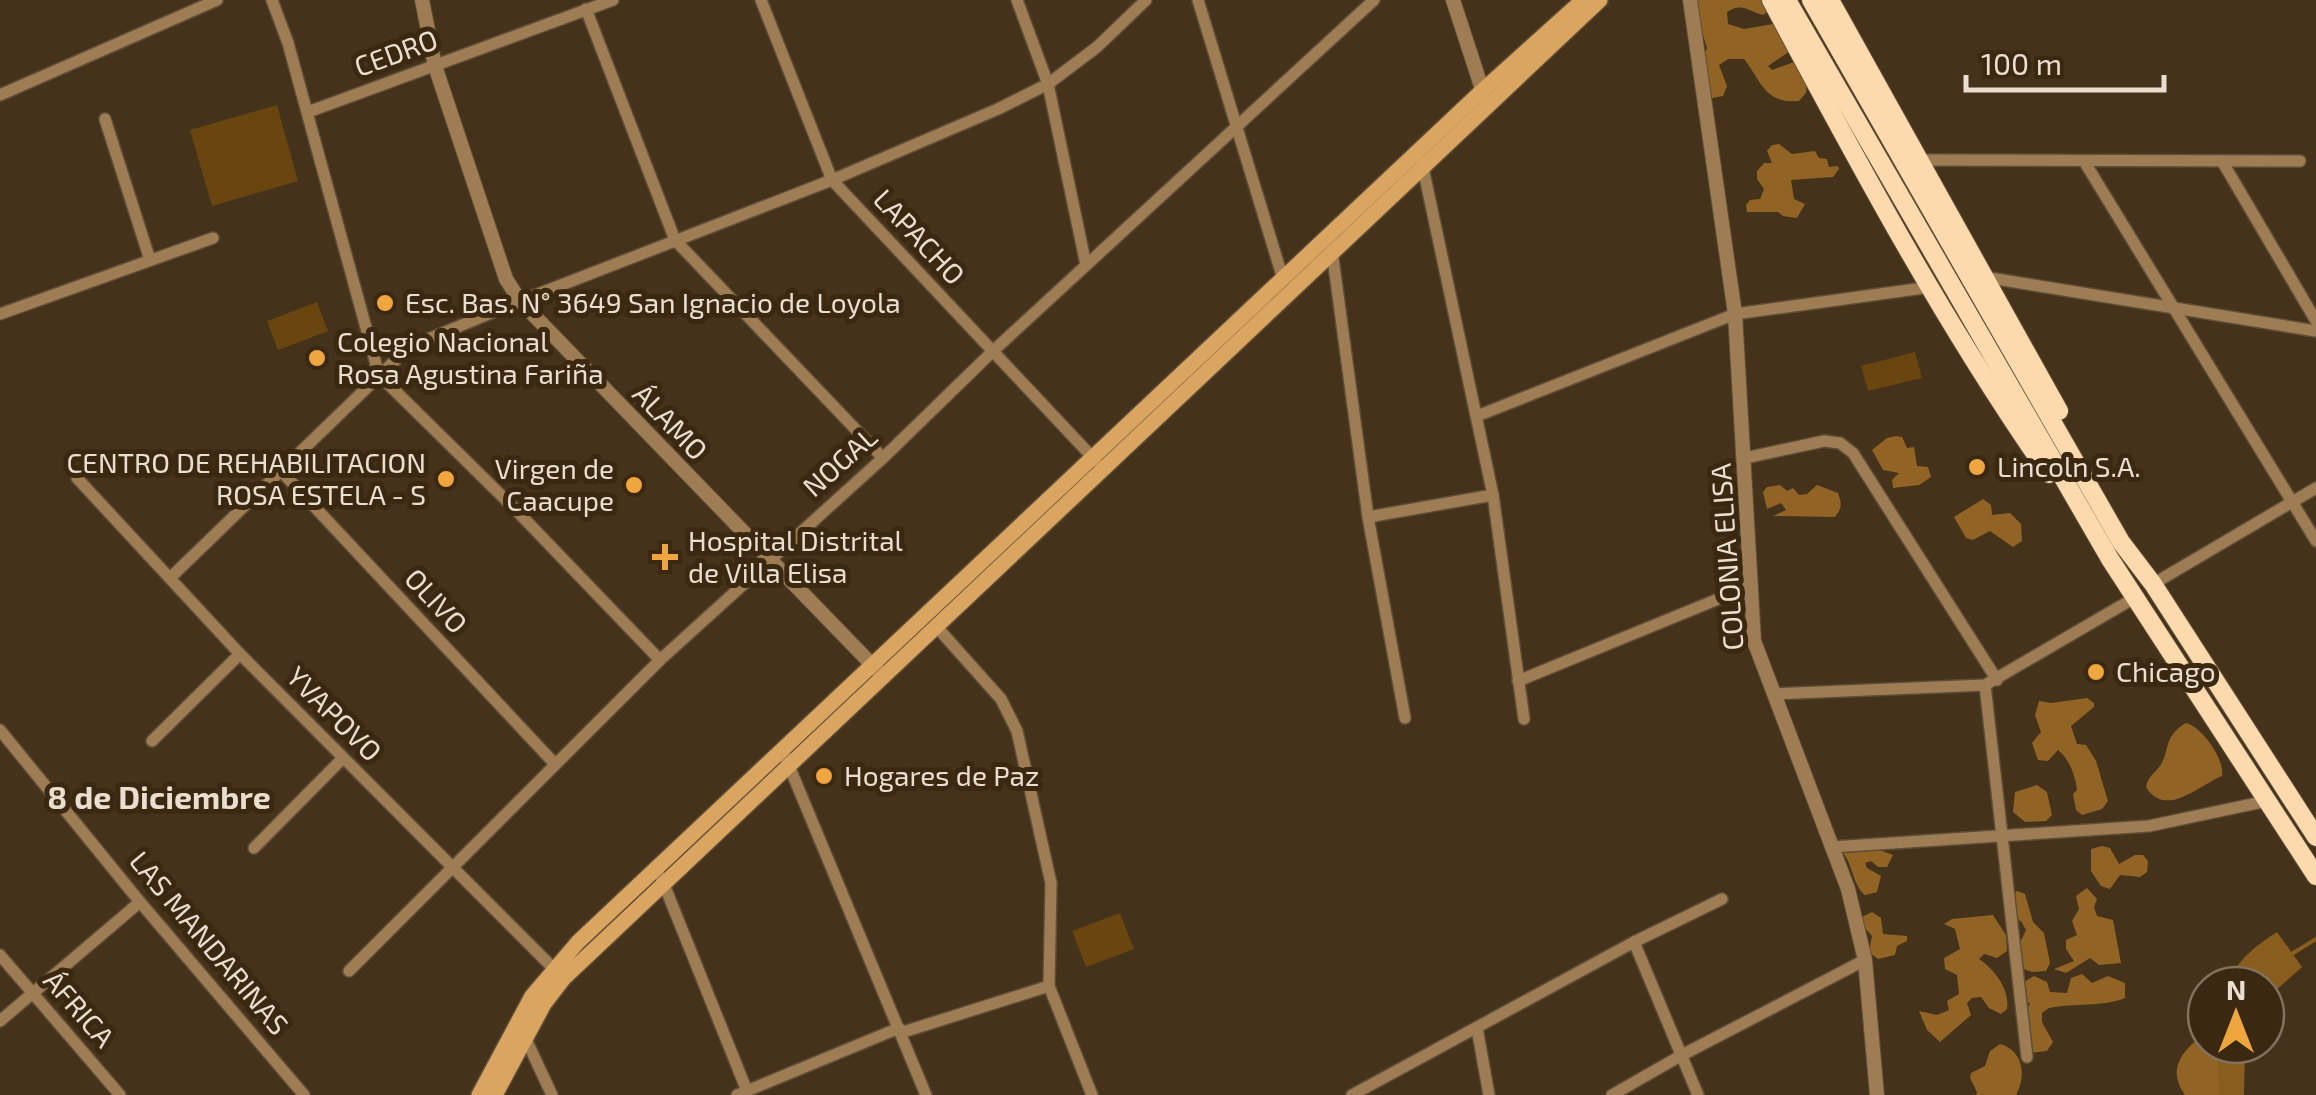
<svg xmlns="http://www.w3.org/2000/svg" width="2316" height="1095" font-family="'Exo 2',sans-serif">
  <style>
    .green { fill: #69450f }
    .forest { fill: #916426 }
    .water { fill: #895d1e }
    .lines { fill: none; stroke-linecap: round; stroke-linejoin: round }
    .stream { stroke: #895d1e; stroke-width: 4 }
    .minor-casing { stroke: #5f4e37; stroke-width: 14 }
    .tertiary-casing { stroke: #5f4e37; stroke-width: 16 }
    .secondary-casing { stroke: #5f4e37; stroke-width: 18 }
    .trunk-casing { stroke: #5f4e37; stroke-width: 20 }
    .minor { stroke: #9f7d54; stroke-width: 11 }
    .tertiary { stroke: #9f7d54; stroke-width: 14 }
    .secondary { stroke: #daa461; stroke-width: 15 }
    .trunk { stroke: #fddaae; stroke-width: 18 }
    .poi-dot { fill: #f0a63e; stroke: #3b2810; stroke-width: 4 }
    .labels { text-anchor: middle; stroke-width: 10; stroke-linejoin: round; paint-order: stroke }
    .street-label { font-size: 28px; fill: #eaded0; stroke: #3b2810 }
    .poi-label { font-size: 28px; fill: #eaded0; stroke: #3b2810; text-anchor: start }
    .quarter-label { font-size: 32px; font-weight: bold; fill: #eaded0; stroke: #3b2810 }
  </style>
  <rect width="100%" height="100%" fill="#45321a"/>
  <g class="green">
    <path d="M277,105L298,181L212,206L190,130Z"/>
    <path d="M317,302L328,331L278,350L267,321Z"/>
    <path d="M1915,352L1922,378L1868,391L1861,366Z"/>
    <path d="M1120,913L1134,949L1086,967L1072,931Z"/>
  </g>
  <g class="forest">
    <path d="M1692,0H1770L1772,9L1763,15C1748,11 1742,2 1727,12L1728,24L1744,29L1773,24L1790,30V51L1768,66L1772,70L1797,61L1807,82L1806,93L1799,101C1764,104 1761,80 1744,59H1728L1719,65L1727,86L1723,96L1712,98C1700,83 1698,66 1707,48Z"/>
    <path d="M1779,144L1792,154L1815,151L1819,158L1827,159L1829,167L1838,166L1839,169L1833,177L1791,180L1794,199L1805,204L1797,218L1783,216L1778,212H1747L1746,205L1750,200L1760,199L1764,189L1757,179V171L1764,163H1772L1767,151L1772,145Z"/>
    <path d="M1896,436L1902,437L1907,448L1914,447L1917,466L1928,467L1931,477L1919,485L1893,488L1892,480L1899,473L1883,470L1872,450L1887,438Z"/>
    <path d="M1780,485L1787,491L1793,488L1799,495L1807,494L1817,485L1838,493C1842,504 1842,508 1835,517L1773,516L1786,510L1781,503L1767,509L1763,492L1767,487Z"/>
    <path d="M1983,499L1991,505L1992,515L2010,513L2021,524L2022,541L2013,547L1990,531L1973,540L1966,538L1954,517Z"/>
    <path d="M2087,698L2094,703V707L2071,726L2077,744L2086,745L2096,761L2108,801L2102,809L2082,815L2076,810L2073,794L2077,790C2076,778 2069,758 2058,750L2048,761L2038,760L2032,743L2041,732L2035,715L2039,701L2051,703Z"/>
    <path d="M2186,723C2202,727 2225,759 2222,776C2199,785 2166,819 2146,787C2149,775 2153,775 2160,766C2170,751 2163,736 2186,723Z"/>
    <path d="M2037,785L2047,792L2052,815L2046,821L2025,822L2013,812L2015,792Z"/>
    <path d="M1843,845L1874,848L1893,855L1887,867H1878L1871,861L1865,863L1867,868L1881,876L1877,892L1865,895C1853,886 1853,865 1843,853Z"/>
    <path d="M2102,846L2110,848L2119,864L2135,855H2143L2148,861L2147,872L2140,877L2120,875L2110,889L2101,886L2091,871V849Z"/>
    <path d="M2087,888L2097,899L2094,907L2097,916L2113,920L2121,963L2099,965L2090,958L2066,973L2054,969L2074,961L2066,949V940L2077,935L2072,921L2079,909L2076,896Z"/>
    <path d="M2017,891L2025,894L2033,922L2044,933L2050,963L2046,971L2032,972L2021,968L2019,945L2026,930L2021,921L2014,919L2012,895Z"/>
    <path d="M1872,912L1881,918L1883,934L1907,936V941L1897,946L1895,955L1878,959L1869,952L1872,936L1863,926L1862,917Z"/>
    <path d="M1993,915L2006,935L2007,951L1997,958L1984,954L1979,959C1994,969 2010,989 2007,1009L2001,1014L1989,1008L1981,997L1972,998L1967,1003L1971,1015L1940,1042L1927,1030L1919,1011L1937,1015L1949,1010L1947,1001L1959,994L1957,975L1945,969L1944,958L1960,949L1955,929L1944,924L1952,919Z"/>
    <path d="M2082,974L2092,983L2108,976L2125,983V998C2104,1007 2073,1003 2049,1008L2042,1013V1022L2053,1042L2047,1051L2029,1053L2025,1010L2030,1004L2023,998L2022,983L2034,976L2047,982L2050,992L2067,993L2071,978Z"/>
    <path d="M2203,1035L2206,1045H2215L2221,1051L2223,1095H2185C2167,1069 2181,1052 2203,1035Z"/>
    <path d="M2000,1044C2023,1050 2027,1076 2016,1095H1976L1977,1092L1970,1078L1971,1073L1985,1066L1990,1051Z"/>
  </g>
  <g class="water">
    <path d="M2277,932L2302,967L2266,999V985H2227C2238,959 2254,947 2277,932Z"/>
    <path d="M2217,1045H2245L2244,1095H2219Z"/>
  </g>
  <g class="lines">
    <path class="stream" d="M2290,955L2316,939"/>
    <g class="minor-casing">
      <g id="minor">
        <path d="M272,0L288,43L379,375L514,508L660,660"/>
        <path d="M761,0L832,180L1096,461"/>
        <path d="M1017,0L1048,84L1086,265"/>
        <path d="M1198,0L1283,279"/>
        <path d="M586,9L675,240L883,458"/>
        <path d="M0,95L217,0"/>
        <path d="M308,112L613,0"/>
        <path d="M105,119L150,260"/>
        <path d="M1917,160L2300,161"/>
        <path d="M2084,161L2316,541"/>
        <path d="M2222,161L2316,321"/>
        <path d="M1422,163L1493,495L1524,719"/>
        <path d="M1332,251L1368,517L1405,718"/>
        <path d="M1984,277L2316,331"/>
        <path d="M0,314L213,238"/>
        <path d="M1477,416L1735,314L1931,287"/>
        <path d="M1745,458L1824,441L1840,443L1853,453L1997,680"/>
        <path d="M282,472L554,763"/>
        <path d="M77,478L240,654L558,973"/>
        <path d="M1368,517L1493,495"/>
        <path d="M170,578L409,347L520,301L832,180L998,109L1048,84L1097,47L1146,0"/>
        <path d="M2153,584L2316,488"/>
        <path d="M935,625L1001,699L1017,731L1051,883L1049,986L1092,1095"/>
        <path d="M1518,681L1750,586"/>
        <path d="M1985,685L2027,1057"/>
        <path d="M1773,694L1985,685L2136,597"/>
        <path d="M0,730L140,902L304,1095"/>
        <path d="M152,741L240,654"/>
        <path d="M782,749L926,1095"/>
        <path d="M1832,847L2149,826L2267,801"/>
        <path d="M254,848L343,758"/>
        <path d="M661,877L747,1091"/>
        <path d="M1634,942L1698,1095"/>
        <path d="M0,955L120,1095"/>
        <path d="M349,971L660,660L883,458L992,352L1374,0"/>
        <path d="M0,1021L140,902"/>
        <path d="M1477,1028L1489,1095"/>
        <path d="M900,1033L1049,986"/>
        <path d="M524,1035L552,1095"/>
        <path d="M737,1095L899,1028"/>
        <path d="M1352,1095L1634,942L1722,899"/>
        <path d="M1612,1095L1682,1055L1865,960"/>
      </g>
    </g>
    <g class="tertiary-casing">
      <g id="tertiary">
        <path d="M422,0L435,66L506,279L520,301L879,672"/>
        <path d="M1453,0L1485,98"/>
        <path d="M1690,0L1735,314L1754,641L1848,889L1865,960L1877,1095"/>
      </g>
    </g>
    <g class="secondary-casing">
      <g id="secondary">
        <path d="M479,1095L532,996L578,942L1483,90L1583,0"/>
        <path d="M495,1095L544,1004L564,978L1600,0"/>
      </g>
    </g>
    <g class="trunk-casing">
      <g id="trunk">
        <path d="M1771,0C1857,161 1944,324 2049,474"/>
        <path d="M1787,0L2110,559L2316,876"/>
        <path d="M1811,0L2121,542L2153,584L2316,837"/>
        <path d="M1830,0L2059,411"/>
      </g>
    </g>
    <use href="#minor" class="minor"/>
    <use href="#tertiary" class="tertiary"/>
    <use href="#secondary" class="secondary"/>
    <use href="#trunk" class="trunk"/>
  </g>
  <g class="poi-dot">
    <circle cx="385" cy="303" r="10"/>
    <circle cx="317" cy="358" r="10"/>
    <circle cx="1977" cy="467" r="10"/>
    <circle cx="446" cy="479" r="10"/>
    <circle cx="634" cy="485" r="10"/>
    <path d="M660 542h10v10h10v10h-10v10h-10v-10h-10v-10h10z"/>
    <circle cx="2096" cy="672" r="10"/>
    <circle cx="824" cy="776" r="10"/>
  </g>
  <g class="labels">
    <g class="street-label">
      <text transform="translate(396 53) rotate(-20)" y="10">CEDRO</text>
      <text transform="translate(919 237) rotate(47)" y="10">LAPACHO</text>
      <text transform="translate(670 422) rotate(46)" y="10">ÁLAMO</text>
      <text transform="translate(840 462) rotate(-42)" y="10">NOGAL</text>
      <text transform="translate(1727 557) rotate(-94)" y="10">COLONIA ELISA</text>
      <text transform="translate(436 601) rotate(47)" y="10">OLIVO</text>
      <text transform="translate(334 714) rotate(45)" y="10">YVAPOVO</text>
      <text transform="translate(209 943) rotate(50)" y="10">LAS MANDARINAS</text>
      <text transform="translate(79 1009) rotate(49)" y="10">ÁFRICA</text>
    </g>
    <g class="poi-label">
      <text x="405" y="313">Esc. Bas. N° 3649 San Ignacio de Loyola</text>
      <text x="337" y="352">Colegio Nacional<tspan x="337" dy="32">Rosa Agustina Fariña</tspan></text>
      <text x="426" y="473" text-anchor="end">CENTRO DE REHABILITACION<tspan x="426" dy="32">ROSA ESTELA - S</tspan></text>
      <text x="1997" y="477">Lincoln S.A.</text>
      <text x="614" y="479" text-anchor="end">Virgen de<tspan x="614" dy="32">Caacupe</tspan></text>
      <text x="688" y="551">Hospital Distrital<tspan x="688" dy="32">de Villa Elisa</tspan></text>
      <text x="2116" y="682">Chicago</text>
      <text x="844" y="786">Hogares de Paz</text>
    </g>
    <g class="quarter-label">
      <text x="159" y="809">8 de Diciembre</text>
    </g>
  </g>
  <g transform="translate(2236 1015)"><circle r="48" fill="#3b2810" stroke="#81715d" stroke-width="2.5"/>
  <path d="M0-8L18 38L0 25L-18 38Z" fill="#f0a63e"/>
  <text y="-15" font-size="28" font-weight="bold" text-anchor="middle" fill="#eaded0">N</text>
  </g>
  <path d="M1966 75v15h198v-15" fill="none" stroke="#eaded0" stroke-width="5"/>
  <text x="1981" y="75" font-size="30" fill="#eaded0" stroke="#3b2810" stroke-width="8" paint-order="stroke">100 m</text>
</svg>
